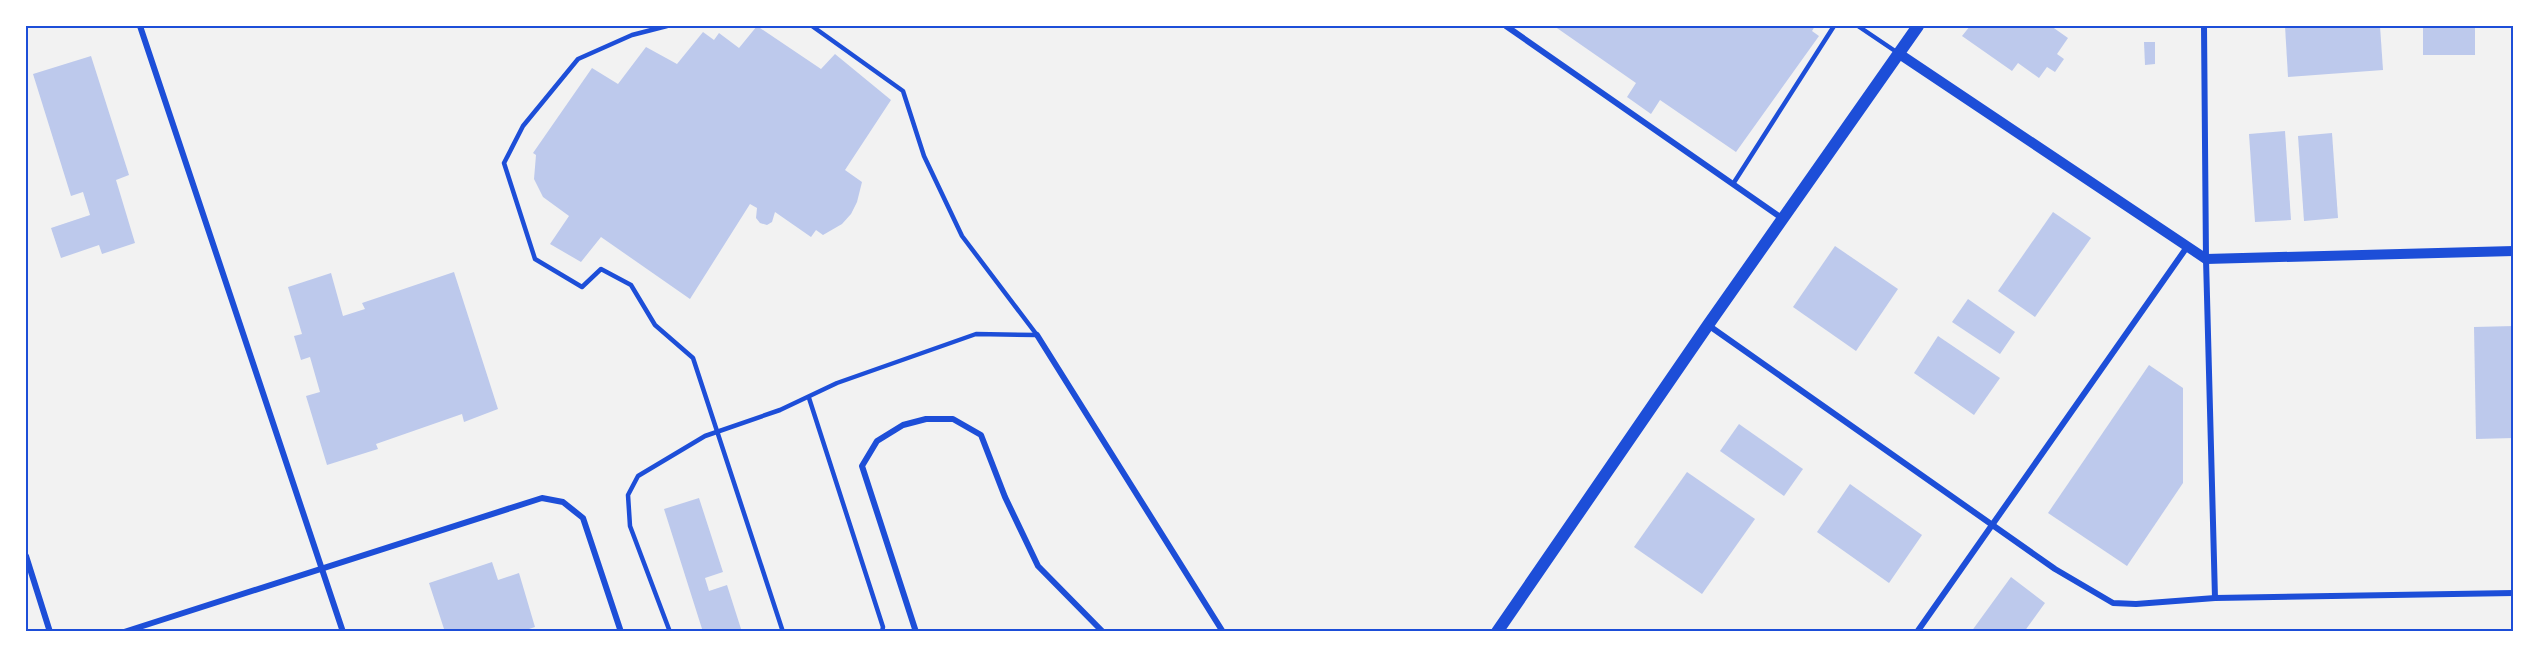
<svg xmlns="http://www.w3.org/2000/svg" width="2539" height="657" font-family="'Varela Round',sans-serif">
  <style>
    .building { fill: #bdc9ec }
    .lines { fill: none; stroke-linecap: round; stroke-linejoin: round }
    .service { stroke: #1d4ed8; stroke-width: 4.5 }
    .minor { stroke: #1d4ed8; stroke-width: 6 }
    .tertiary { stroke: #1d4ed8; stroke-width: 10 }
    .secondary { stroke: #1d4ed8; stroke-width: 12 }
    .neatline { fill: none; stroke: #1d4ed8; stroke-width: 2 }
  </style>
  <rect width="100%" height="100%" fill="#f2f2f2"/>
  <g class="building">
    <path d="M757,26L821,69L835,54L891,100L845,170L862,182L857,202L851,214L842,224L823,235L816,230L811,237L775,212L772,222L767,225L760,223L756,218L757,208L750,204L690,299L601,237L581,262L550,244L569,216L543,197L534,179L536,155L533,153L592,68L618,84L646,47L677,64L703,32L714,40L719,33L739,48Z"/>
    <path d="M1554,26H1815L1812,31L1819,36L1736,152L1660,100L1651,114L1627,97L1636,83Z"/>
    <path d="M1970,26H2014L2017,28L2019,26H2051L2068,38L2057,54L2064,59L2055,72L2047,67L2039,78L2018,63L2012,71L1962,36Z"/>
    <path d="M2285,26H2380L2383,70L2288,77Z"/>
    <rect x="2423" y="26" width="52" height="29"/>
    <path d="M2144,42H2155V64L2145,65Z"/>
    <path d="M91,56L129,175L116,180L135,243L102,254L99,245L61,258L51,228L90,215L83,192L71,196L33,74Z"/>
    <path d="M2285,131L2291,220L2255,222L2249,134Z"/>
    <path d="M2332,133L2338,218L2304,221L2298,136Z"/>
    <path d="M2053,212L2091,238L2035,317L1998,291Z"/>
    <path d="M1835,246L1898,289L1856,351L1793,307Z"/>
    <path d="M454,272L498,409L464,422L462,414L376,444L378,449L327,465L306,396L320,392L310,357L301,360L294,336L302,334L288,287L331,273L343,316L365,309L362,303Z"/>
    <path d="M1968,299L2015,332L2000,354L1952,322Z"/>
    <path d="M2514,326V438L2476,439L2474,327Z"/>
    <path d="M1938,336L2000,378L1974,415L1914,373Z"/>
    <path d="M2149,365L2183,388V483L2127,566L2048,513Z"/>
    <path d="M1739,424L1803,469L1784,496L1720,451Z"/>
    <path d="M1687,472L1755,519L1702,594L1634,547Z"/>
    <path d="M1850,484L1922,535L1889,583L1817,532Z"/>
    <path d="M699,498L723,572L705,578L709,591L727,585L742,632H703L664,509Z"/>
    <path d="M492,562L498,580L519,573L535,627L520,632H445L429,583Z"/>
    <path d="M2011,577L2045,603L2024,632H1971Z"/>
  </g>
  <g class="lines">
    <g class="service">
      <path d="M667,26L632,35L578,59L523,126L504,163L535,259L582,287L601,269L631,285L655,325L693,358L783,632"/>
      <path d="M812,26L903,91L924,156L962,236L1037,335"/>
      <path d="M1858,26L1898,53"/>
      <path d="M1733,184L1834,26"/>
      <path d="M809,398L883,627L882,632"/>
      <path d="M670,632L630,526L628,495L638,476L705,436L780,410L837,383L976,334L1037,335"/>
    </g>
    <g class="minor">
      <path d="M140,26L343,632"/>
      <path d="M1506,26L1783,219"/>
      <path d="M2204,26L2206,259L2215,598"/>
      <path d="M1708,325L2055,569L2113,603L2136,604L2215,598L2514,593"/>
      <path d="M1037,335L1223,632"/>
      <path d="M26,556L50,632"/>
      <path d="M124,632L542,498L563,502L583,518L621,632"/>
      <path d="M916,632L862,466L877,441L903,425L926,419H953L981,435L1005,497L1038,566L1103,632"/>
      <path d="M1917,632L2187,247"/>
    </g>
    <path class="tertiary" d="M1898,53L2206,259L2514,251"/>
    <path class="secondary" d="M1497,632L1708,325L1918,26"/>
  </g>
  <rect width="2539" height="657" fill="none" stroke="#ffffff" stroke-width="54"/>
  <rect x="27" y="27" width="2485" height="603" class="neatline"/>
</svg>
